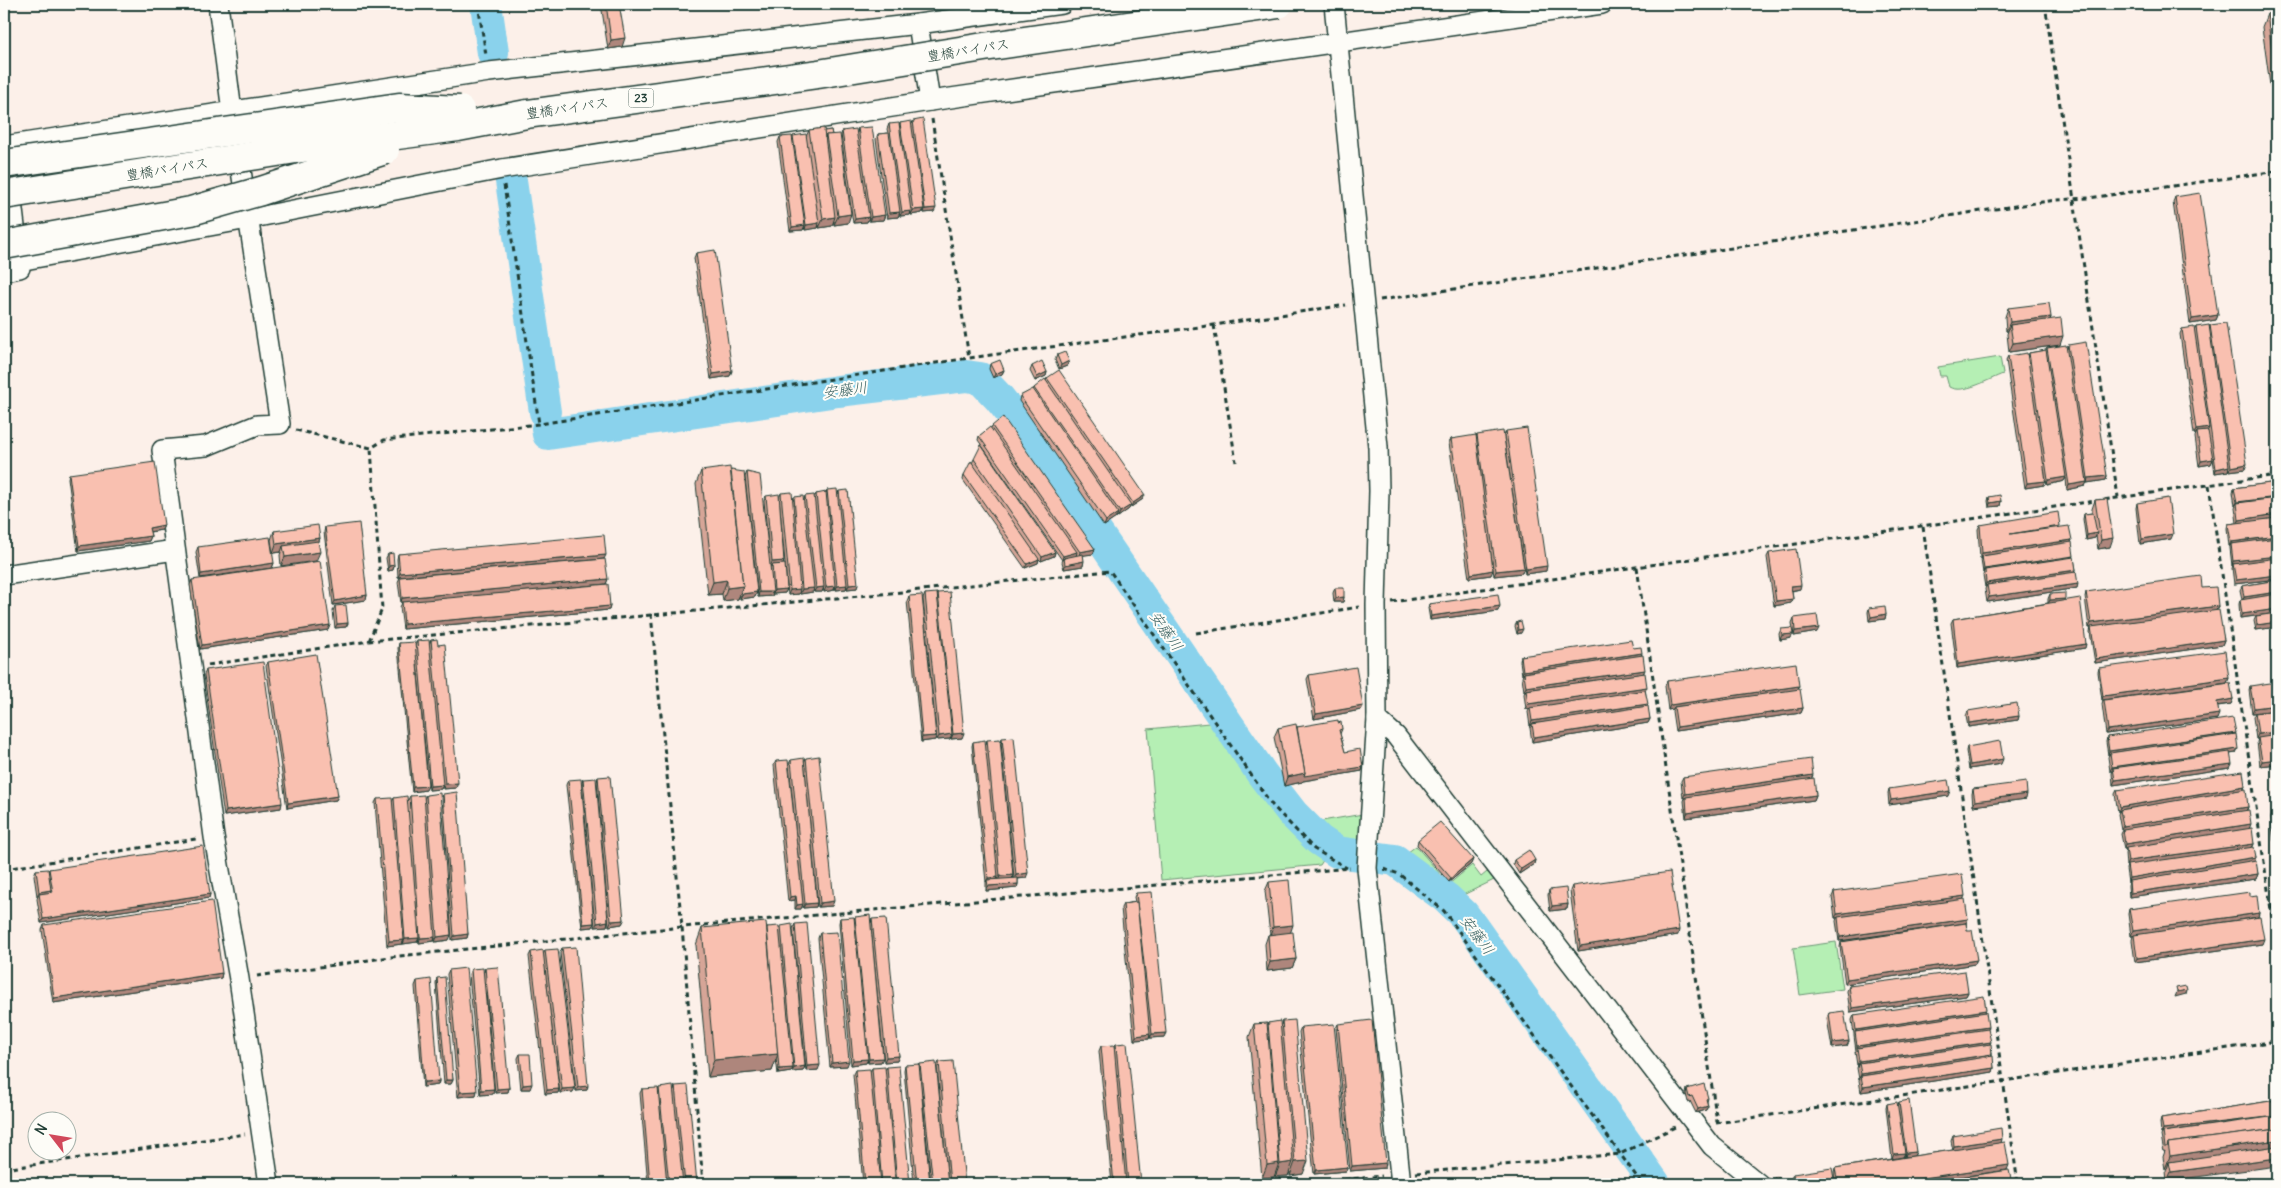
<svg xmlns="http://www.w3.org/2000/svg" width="2281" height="1188" font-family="Delius,'Klee One',sans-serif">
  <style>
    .green { fill: #b5efb4; stroke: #6a9674 }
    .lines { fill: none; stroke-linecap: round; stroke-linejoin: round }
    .river { stroke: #8ad2ec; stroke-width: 32 }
    .minor-casing { stroke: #1f3d34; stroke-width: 22 }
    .path { stroke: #1f3d34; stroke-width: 3; stroke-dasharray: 5 4; stroke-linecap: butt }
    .minor { stroke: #fdfcf7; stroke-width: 19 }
    .trunk-bridge-casing { stroke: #1f3d34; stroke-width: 31; stroke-linecap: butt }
    .trunk-bridge { stroke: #fdfcf7; stroke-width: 28 }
    .wall { fill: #d6a597; stroke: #1f3d34 }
    .shaded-wall { fill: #ae867b; stroke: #1f3d34 }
    .building { fill: #f9c0b0; stroke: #1f3d34 }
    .labels { text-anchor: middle; stroke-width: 4; stroke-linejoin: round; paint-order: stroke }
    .shield { fill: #fdfcf7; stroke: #62766e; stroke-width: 1 }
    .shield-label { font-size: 12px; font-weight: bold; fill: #1f3d34 }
    .street-label { font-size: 14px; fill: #1f3d34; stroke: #fdfcf7 }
    .water-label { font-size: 15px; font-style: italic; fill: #3a6262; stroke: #fdfcf7 }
  </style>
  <rect width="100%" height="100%" fill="#fcf0e9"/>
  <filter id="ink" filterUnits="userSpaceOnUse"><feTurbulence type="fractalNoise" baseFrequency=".02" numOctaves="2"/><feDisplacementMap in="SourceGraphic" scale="10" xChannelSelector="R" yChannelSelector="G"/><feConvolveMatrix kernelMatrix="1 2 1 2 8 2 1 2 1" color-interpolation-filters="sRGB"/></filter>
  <g filter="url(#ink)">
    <g class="green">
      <path d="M2000,357L2003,374C1989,379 1963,395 1949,387L1946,376H1940L1938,367Z"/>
      <path d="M1209,723C1246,774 1275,818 1324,859L1320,865L1161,880L1148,729Z"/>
      <path d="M1363,814L1361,852L1343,848L1310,823Z"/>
      <path d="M1416,846L1449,884L1472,865L1481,877L1487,872L1496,879L1459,897L1399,859Z"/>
      <path d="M1836,942L1843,989L1800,995L1793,948Z"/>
    </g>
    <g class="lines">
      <g class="river">
        <path d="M486,4L493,53"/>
        <path d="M511,181L545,412"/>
        <path d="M547,428L548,434L838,391L966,376L980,378L999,398L1039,448L1262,774L1293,814L1319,840L1337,852L1395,860L1446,898L1464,915L1655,1184"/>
      </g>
      <g class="minor-casing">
        <g id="minor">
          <path d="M218,4L232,112L280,424L257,425L206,446L162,450L214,837L239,979L269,1184"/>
          <path d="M1334,4L1378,447L1379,491L1376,605L1377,719L1367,868L1401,1184"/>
          <path d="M918,24L930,101"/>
          <path d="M4,146L489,72L918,24L1062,4"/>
          <path d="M19,261L248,219L502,169L930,101L1602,4"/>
          <path d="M4,271L20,268L6,152"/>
          <path d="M4,575L175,550"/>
          <path d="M1377,719L1396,736L1712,1146L1759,1184"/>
        </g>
      </g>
      <g class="path">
        <path d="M478,4L486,55"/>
        <path d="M2045,4L2118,497"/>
        <path d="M932,119L969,358"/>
        <path d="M504,185L539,424"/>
        <path d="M1380,300L2056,200L2089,198L2277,171"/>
        <path d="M1214,325L1236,462"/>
        <path d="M296,430L371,448L384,440L539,424L969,358L1214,325L1346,305"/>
        <path d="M2209,485L2277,951"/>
        <path d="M1923,527L2018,1184"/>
        <path d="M1637,567L1717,1122"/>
        <path d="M1392,602L2277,475"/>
        <path d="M651,614L682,927L703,1184"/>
        <path d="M1196,633L1359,607"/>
        <path d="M369,641L382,609L371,448"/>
        <path d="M208,665L369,641L881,594L1110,571L1272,805L1314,849L1347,868"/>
        <path d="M4,869L196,839"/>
        <path d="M1384,869L1399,874L1444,911L1642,1184"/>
        <path d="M257,976L390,957L682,927L1350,868"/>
        <path d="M1716,1123L2277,1041"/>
        <path d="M4,1169L245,1134"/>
        <path d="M1416,1173L1620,1154L1675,1127"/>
        <path d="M1300,1184L1382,1176"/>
      </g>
      <use href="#minor" class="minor"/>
      <g class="trunk-bridge-casing">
        <g id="trunk-bridge">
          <path d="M4,164L399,107L460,110"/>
          <path d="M4,195L321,145L458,127L527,114L818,74L984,47L1279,4"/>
          <path d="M4,245L191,211L261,191L385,150"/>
        </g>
      </g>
      <use href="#trunk-bridge" class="trunk-bridge"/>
    </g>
    <g class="wall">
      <path d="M601,4H619L622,47L608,49Z"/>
      <path d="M2277,12V136L2262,27L2267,14Z"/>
      <path d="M913,121L934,212L924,213L923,211L922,213L911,215V212L910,215L900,216V214L898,217L887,218L876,139L878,134L888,133L887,129L889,124L899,126L900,123L912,124Z"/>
      <path d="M858,128L885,215L883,220L869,221V218L867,222L853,223L841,135L842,131L857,133Z"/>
      <path d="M809,130L824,131L831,130L848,223L834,225V221L832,226L819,228V225L818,228L805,230L804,227L803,230L790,231L778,142L780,137L792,138L793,136L806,137Z"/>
      <path d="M2175,197L2218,315L2216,320L2190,324L2173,202Z"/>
      <path d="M696,253L730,376L711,379L694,258Z"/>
      <path d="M2008,308L2051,317L2050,320L2060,345L2009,352L2007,334L2008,331H2006L2005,317Z"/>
      <path d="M2210,325L2245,469L2229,471V468L2228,471L2215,473L2213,459L2211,464L2199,466L2195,437L2196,434H2194L2180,334L2182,329L2194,331L2196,327L2209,328Z"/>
      <path d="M2068,345L2107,476L2106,480L2087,483V482L2085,486L2067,490L2066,478L2064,481L2047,485L2046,481L2044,485L2025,488L2006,360L2008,356L2028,358L2029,353L2046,350L2047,348L2067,349Z"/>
      <path d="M1057,355L1069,361L1067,366L1059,369L1055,360Z"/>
      <path d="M990,364L1004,370L1002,374L993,378L989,369Z"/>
      <path d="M1032,366L1047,372L1046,376L1035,381L1030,371Z"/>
      <path d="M1047,378L1143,499L1131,507V506L1129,509L1118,517L1117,516L1116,518L1104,526L1019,401L1020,396L1033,390L1034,388L1046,381Z"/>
      <path d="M992,426L1095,549L1093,554L1083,555V566L1064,569L1062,562L1063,560H1062L978,440L979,436L991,428Z"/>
      <path d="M1506,431L1546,571L1525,574L1504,436Z"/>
      <path d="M1477,435L1524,568L1522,573L1494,576L1486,519L1491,575L1469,578L1449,443L1451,439L1476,437Z"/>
      <path d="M974,459L1055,552L1054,556L1041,561L1039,559L1038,563L1025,568L963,480L964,475L972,463Z"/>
      <path d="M701,471L757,592L755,597L740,599V595L738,599L723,601L722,594L708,595L696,484Z"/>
      <path d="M747,472L769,554L764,501L766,496L784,561L783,564L787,589L785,593L773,594V593L772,596L758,597L745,477Z"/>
      <path d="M69,474L164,525L162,530L150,532L151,536L149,541L78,551L68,478Z"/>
      <path d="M2277,482V579L2234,584L2232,568L2233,566H2232L2230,548V546H2229L2227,528L2228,524L2237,523L2235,508L2236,506H2235L2233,492L2234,488Z"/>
      <path d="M827,490L838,494L839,491L857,588L847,589V586L846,589L836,590L835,586L834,590L824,592L823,587L822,592H814V590L813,592L800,594V591L799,594L788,595L779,498L781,493L793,501L794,497L804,500L805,496H815L816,494L826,493Z"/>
      <path d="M1989,497L2001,501L2000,506L1989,507L1988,501Z"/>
      <path d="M2095,500L2110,547L2098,549L2096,536L2095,538L2086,540L2083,519L2084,514L2092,513V509Z"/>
      <path d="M2137,503L2171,539L2140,544L2136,508Z"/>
      <path d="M1980,525L2059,527L2072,540L2071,542L2076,570L2075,572L2077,588L1987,602L1985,589L1986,587H1985L1983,575L1984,573H1983L1981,560L1982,558H1980L1978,529Z"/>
      <path d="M325,527L367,595L366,600L333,605L324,532Z"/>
      <path d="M274,531L320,538L318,544L281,566L280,555L281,552L273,553L271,540Z"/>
      <path d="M198,547L274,563L272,568L200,578L196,552Z"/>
      <path d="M1769,553L1800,589L1792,591L1793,599L1791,603L1774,606L1767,557Z"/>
      <path d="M388,554L394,565L393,570L388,571L386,558Z"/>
      <path d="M398,554L604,559L398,577L397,559Z"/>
      <path d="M400,577L608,579L606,584L610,606L609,610L403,629L400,607L402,603H401L398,582Z"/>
      <path d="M192,580L330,625L328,630L200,649L190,585Z"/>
      <path d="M2277,580V627L2256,630L2254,621L2256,616L2240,618L2239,604L2240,600L2242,599L2240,590L2242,586Z"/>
      <path d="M1335,588L1344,597L1343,602H1334L1333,593Z"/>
      <path d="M2202,588L2218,606L2217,610L2224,640L2222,645L2095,663L2090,632L2091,627L2089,628L2085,597L2086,592Z"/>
      <path d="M938,593L962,738L951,739V736L950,739L937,740L923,599L925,594L937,596Z"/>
      <path d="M2050,594L2065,601L2085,648L1957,668L1951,623L1953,619L2048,603V599Z"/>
      <path d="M909,596L936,736L935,740L921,742L907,601Z"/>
      <path d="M1429,604L1498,611L1430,620L1428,608Z"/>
      <path d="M335,606L348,623L346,627L335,628L333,611Z"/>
      <path d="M1869,608L1886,614L1885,619L1869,621L1868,612Z"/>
      <path d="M1794,618L1817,632L1794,636L1792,623Z"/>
      <path d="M1517,622L1521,633L1517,634L1515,626Z"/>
      <path d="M1781,629L1791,638L1780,640L1779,634Z"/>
      <path d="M431,640L456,788L443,789V786L441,789L429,790L417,664L426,790L412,792L398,648L399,643L415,646L417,641L429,644Z"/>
      <path d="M1633,648L1642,655L1647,707L1650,719L1648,723L1532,742L1530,728L1531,726H1530L1528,712L1530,708L1526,709L1524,694L1525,691H1524L1522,677L1523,675H1522L1520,661L1521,656Z"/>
      <path d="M268,662L338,796L336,800L287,808L266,666Z"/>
      <path d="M2099,668L2229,678L2227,683L2233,699L2231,704L2218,706L2217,719L2106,734L2102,704L2103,700H2102L2098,672Z"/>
      <path d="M206,670L281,808L224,816L204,675Z"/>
      <path d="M1309,675L1363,706L1361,710L1314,719L1307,679Z"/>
      <path d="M1667,681L1797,690L1803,708L1801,713L1675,731L1672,711L1673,709L1668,710L1665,686Z"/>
      <path d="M2250,686L2277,710L2252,713L2249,690Z"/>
      <path d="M1968,711L2019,716L2018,720L1968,727L1966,716Z"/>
      <path d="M2255,713L2277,764L2260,766L2257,742L2258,739H2256L2253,717Z"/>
      <path d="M1338,723L1342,729L1340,734L1345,752L1362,771L1303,781L1302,782L1284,786L1274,737L1278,728L1297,727Z"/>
      <path d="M2235,735L2236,753L2230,754V768L2113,785L2112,773L2113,771H2110L2108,757L2109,755H2108L2106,742L2107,737Z"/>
      <path d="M1002,738L1026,878L1018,879V884L1017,888L986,891V882L972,746L973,742L986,744L987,740L1013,875L1012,878H1014L1001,743Z"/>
      <path d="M1967,747L2001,764L1969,769L1966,751Z"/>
      <path d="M806,758L832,906L818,907L804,762Z"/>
      <path d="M791,760L817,903L816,907L803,908L789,764Z"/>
      <path d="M776,761L801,909H795V900L788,901L774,765Z"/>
      <path d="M598,777L624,920L622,924L609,926L597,782Z"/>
      <path d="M1683,777L1812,778L1816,795L1814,800L1686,818L1684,801L1685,798H1683L1681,781Z"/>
      <path d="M583,779L608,921L607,926L595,927L582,783Z"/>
      <path d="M568,780L593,927L582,928L566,785Z"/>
      <path d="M2245,786L2244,789L2248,807L2247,810L2250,829L2254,844L2252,848L2256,857L2255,860L2258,874L2256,879L2129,897L2128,886L2129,882L2128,883L2126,869L2127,866H2126L2125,853L2126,849H2124L2121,834L2123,830H2121L2118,814L2119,812H2118L2115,794L2117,790Z"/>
      <path d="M1889,789L1948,796L1889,805L1888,793Z"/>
      <path d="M1973,789L2026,799L1973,806L1972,794Z"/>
      <path d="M443,794L468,934L467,938L452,940L442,798Z"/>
      <path d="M426,795L449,940L435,942V938L434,941L419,943L418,938L417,942L403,944V941L402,944L387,946L375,803L377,799L392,802L394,798L408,800L410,796L424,799Z"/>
      <path d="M2272,813H2277V862L2275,845L2276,841H2274L2271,818Z"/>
      <path d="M1418,840L1473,859L1471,864L1449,882L1417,845Z"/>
      <path d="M1514,860H1535L1534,864L1519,874L1513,864Z"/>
      <path d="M2277,868V884L2276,872Z"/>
      <path d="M49,869L210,894L209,898L41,923L37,899L38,896H37L34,875L36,870L48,871Z"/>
      <path d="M1269,882L1290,932L1296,959L1292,968L1267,971L1265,944L1268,935H1270L1265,891Z"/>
      <path d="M1572,886L1678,935L1578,951L1570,891Z"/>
      <path d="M1549,890L1568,904L1567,909L1550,911L1548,895Z"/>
      <path d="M1834,892L1964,899L1967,930L1977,960L1975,964L1845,984L1840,947L1841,942L1949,926L1839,941L1836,921L1837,918H1835L1832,897Z"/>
      <path d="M1136,893L1164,1037L1150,1038V1035L1149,1039L1134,1040L1121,908L1123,904L1135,902L1134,897Z"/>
      <path d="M2250,896L2259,913L2258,917L2262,944L2135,962L2132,940L2133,936H2131L2128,914L2129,909Z"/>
      <path d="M855,917L871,923L872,919L899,1056L897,1061L884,1062L871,930L881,1062L868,1063L867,1060L866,1063L851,1065L839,923L840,918L854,920Z"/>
      <path d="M795,924L818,1070L806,1071L793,929Z"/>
      <path d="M44,925L222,973L221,978L53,1003L42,930Z"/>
      <path d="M781,926L805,1066L803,1071L792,1072V1069L791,1072L778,1074L776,1059L772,1071L708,1077L696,945L702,928L767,927L779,929Z"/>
      <path d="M820,933L847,1066L830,1067L818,938Z"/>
      <path d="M562,948L587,1090L576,1091L560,953Z"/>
      <path d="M545,950L573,1092L560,1093L543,955Z"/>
      <path d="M531,952L558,1093L545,1094L529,956Z"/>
      <path d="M485,968L509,1088L508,1092L495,1093L486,993L493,1094L480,1095L469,974L471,969L484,972Z"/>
      <path d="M449,970L476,1095L458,1097L447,974Z"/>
      <path d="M437,978L453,1080L451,1084H444L436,983Z"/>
      <path d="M417,981L439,1081L438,1085L423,1087L415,986Z"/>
      <path d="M1849,986L1968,992L1966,996L1850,1012L1847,991Z"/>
      <path d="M1985,1012L1990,1044L1992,1054V1056L1994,1068L1993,1072L1861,1092L1859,1080L1860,1078L1859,1079L1857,1068L1858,1065H1857L1855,1052L1856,1051L1854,1036V1034L1852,1020L1854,1015Z"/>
      <path d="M1829,1013L1849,1041L1847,1046L1832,1048L1827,1018Z"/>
      <path d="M1282,1021L1303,1174L1290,1176V1172L1288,1176L1275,1177V1175L1274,1177L1262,1178L1249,1037L1254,1024L1267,1025L1268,1023L1281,1025Z"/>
      <path d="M1338,1024L1385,1168L1350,1171L1336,1028Z"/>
      <path d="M1301,1027L1346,1171L1314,1174L1299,1032Z"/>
      <path d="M1116,1044L1141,1184H1112L1099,1051L1101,1046L1114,1048Z"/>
      <path d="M520,1054L530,1089H521L518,1058Z"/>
      <path d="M939,1062L965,1184H948L937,1066Z"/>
      <path d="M920,1064L948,1184H931L922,1094L930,1184H914L904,1070L905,1065L919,1067Z"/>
      <path d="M887,1067L910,1184H863L853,1074L855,1070L870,1072L872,1068L885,1070Z"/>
      <path d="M675,1086L697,1184H648L640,1093L642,1089L658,1091L659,1088L674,1091Z"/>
      <path d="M1687,1089L1708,1098L1707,1102L1708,1106L1706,1110L1696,1113L1690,1101L1688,1102L1686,1094Z"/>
      <path d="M2277,1100L2167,1181L2166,1171L2167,1169H2165L2163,1157L2165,1151L2164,1152L2161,1136L2162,1134H2161L2160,1122L2161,1118Z"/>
      <path d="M1899,1102L1916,1152L1914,1156L1953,1150L1951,1141L1953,1136L2001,1143L2007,1170L1913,1184H1835L1834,1172L1835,1168L1905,1157L1904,1154L1903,1157L1892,1159L1886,1108L1887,1104L1898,1105Z"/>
      <path d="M1793,1174L1835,1184H1792L1791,1179Z"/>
    </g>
    <g class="shaded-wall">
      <path d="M763,4H782L762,7Z"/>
      <path d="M625,38L622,47L608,49L611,40Z"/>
      <path d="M936,208L934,212L924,213L925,209Z"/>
      <path d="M924,209L922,213L911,215L913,210Z"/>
      <path d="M911,211L910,215L900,216L902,212Z"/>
      <path d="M900,212L898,217L887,218L889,213Z"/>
      <path d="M851,214L848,223L834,225L838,216Z"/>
      <path d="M885,215L883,220L869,221L871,217Z"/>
      <path d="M835,217L832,226L819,228L823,219Z"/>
      <path d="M869,217L867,222L853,223L855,219Z"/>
      <path d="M819,223L818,228L805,230L806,225Z"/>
      <path d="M805,225L803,230L790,231L792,227Z"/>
      <path d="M2218,315L2216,320L2190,324L2192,319Z"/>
      <path d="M2051,317L2048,326L2010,325L2008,331H2006L2010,322Z"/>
      <path d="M2063,336L2060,345L2009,352L2013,343Z"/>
      <path d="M1069,361L1067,366L1059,369L1061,365Z"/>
      <path d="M1004,370L1002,374L993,378L995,374Z"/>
      <path d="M732,371L730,376L711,379L713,374Z"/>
      <path d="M1047,372L1046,376L1035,381L1037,377Z"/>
      <path d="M2209,428L2207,432H2197L2196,434H2194L2196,430Z"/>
      <path d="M2213,459L2211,464L2199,466L2201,461Z"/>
      <path d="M2247,464L2245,469L2229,471L2231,467Z"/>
      <path d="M2229,466L2228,471L2215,473L2216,469Z"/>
      <path d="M2107,476L2106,480L2087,483L2088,478Z"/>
      <path d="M2066,477L2064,481L2047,485L2048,480Z"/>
      <path d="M2046,481L2044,485L2025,488L2027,483Z"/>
      <path d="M2087,482L2085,486L2067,490L2069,485Z"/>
      <path d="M1145,495L1143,499L1131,507L1133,503Z"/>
      <path d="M2277,497V501L2237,503L2235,506L2237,502Z"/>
      <path d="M2001,501L2000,506L1989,507L1990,503Z"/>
      <path d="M1131,505L1129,509L1118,517L1120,512Z"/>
      <path d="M1118,513L1116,518L1104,526L1106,521Z"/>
      <path d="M2277,514V518L2238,524L2239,520Z"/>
      <path d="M164,525L162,530L148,532L149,528Z"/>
      <path d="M2097,533L2095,538L2086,540L2087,535Z"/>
      <path d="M2173,534L2171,539L2140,544L2142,539Z"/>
      <path d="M151,536L149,541L78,551L79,546Z"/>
      <path d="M2277,536V540L2231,544L2230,546H2229L2231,542Z"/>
      <path d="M320,538L317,547L283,546L281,552L273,553L276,544Z"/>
      <path d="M2113,538L2110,547L2098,549L2101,540Z"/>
      <path d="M2072,540L2070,545L1982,556V558H1980L1982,553Z"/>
      <path d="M1095,549L1093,554L1079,556L1080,552Z"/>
      <path d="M320,552L316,561L281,566L285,557Z"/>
      <path d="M1055,552L1054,556L1041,561L1042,557Z"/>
      <path d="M1077,552L1076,557L1064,558L1063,560H1062L1063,556Z"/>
      <path d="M606,555L604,559L398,577L400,573Z"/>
      <path d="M2074,556L2072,560L1985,570L1983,573L1984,569Z"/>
      <path d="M2277,556V560L2233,564V566H2232L2233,561Z"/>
      <path d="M1039,559L1038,563L1025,568L1027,564Z"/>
      <path d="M784,561L783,565H772L771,567H770L772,562Z"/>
      <path d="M1084,561L1083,566L1064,569L1065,565Z"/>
      <path d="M274,563L272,568L200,578L201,574Z"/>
      <path d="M394,565L393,570L388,571L389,566Z"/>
      <path d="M1547,566L1546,571L1525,574L1526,569Z"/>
      <path d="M1524,568L1522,573L1494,576L1496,571Z"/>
      <path d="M1493,570L1491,575L1469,578L1471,574Z"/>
      <path d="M2076,570L2074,574L1987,585L1986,587H1985L1986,583Z"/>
      <path d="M2277,575V579L2234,584L2236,580Z"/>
      <path d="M608,579L606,584L401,603L402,598Z"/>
      <path d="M727,580L722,594L708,595L713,582Z"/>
      <path d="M858,584L857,588L847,589L849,585Z"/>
      <path d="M2078,584L2077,588L1987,602L1989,597Z"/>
      <path d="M847,585L846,589L836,590L837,586Z"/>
      <path d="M1801,585L1800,589L1790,591L1791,586Z"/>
      <path d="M743,586L738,599L723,601L727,588Z"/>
      <path d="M835,586L834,590L824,592L826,587Z"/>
      <path d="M824,587L822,592H814L816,588Z"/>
      <path d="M814,588L813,592L800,594L802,589Z"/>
      <path d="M787,589L785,593L773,594L774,590Z"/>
      <path d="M800,589L799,594L788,595L790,590Z"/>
      <path d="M757,592L755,597L740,599L742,594Z"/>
      <path d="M759,592H773L772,596L758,597Z"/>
      <path d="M2277,592V596L2242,602L2244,597Z"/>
      <path d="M367,595L366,600L333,605L335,601Z"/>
      <path d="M1344,597L1343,602H1334L1336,598Z"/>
      <path d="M1793,599L1791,603L1774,606L1776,601Z"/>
      <path d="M2065,599L2064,603L2048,604L2050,600Z"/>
      <path d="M610,606L609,610L403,629L404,624Z"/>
      <path d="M1500,606L1498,611L1430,620L1431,616Z"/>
      <path d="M2218,606L2216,611L2089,628L2091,623Z"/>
      <path d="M2277,609V613L2240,618L2242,614Z"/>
      <path d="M1886,614L1885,619L1869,621L1871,617Z"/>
      <path d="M2277,622V627L2256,630L2257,625Z"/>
      <path d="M348,623L346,627L335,628L337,624Z"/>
      <path d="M330,625L328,630L200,649L202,645Z"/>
      <path d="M1819,628L1817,632L1794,636L1795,631Z"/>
      <path d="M1523,629L1521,633L1517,634L1518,630Z"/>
      <path d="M1793,634L1791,638L1780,640L1782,635Z"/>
      <path d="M2224,640L2222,645L2095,663L2096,659Z"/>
      <path d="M2086,644L2085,648L1957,668L1958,664Z"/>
      <path d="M1642,653L1641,657L1524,673L1523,675H1522L1523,671Z"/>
      <path d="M1645,670L1643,674L1526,690L1525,691H1524L1526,687Z"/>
      <path d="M2229,678L2227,683L2102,700L2103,696Z"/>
      <path d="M1799,686L1797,691L1674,707L1673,709L1668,710L1670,705Z"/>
      <path d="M1647,687L1645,691L1526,709L1528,704Z"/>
      <path d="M2233,699L2231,704L2215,706L2217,702Z"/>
      <path d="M1648,704L1646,709L1532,724L1531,726H1530L1532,721Z"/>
      <path d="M2277,705V710L2252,713L2254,708Z"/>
      <path d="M1363,706L1361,710L1314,719L1316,714Z"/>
      <path d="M1803,708L1801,713L1675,731L1677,727Z"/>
      <path d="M2219,714L2217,719L2106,734L2108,730Z"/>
      <path d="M2019,716L2018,720L1968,727L1969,723Z"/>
      <path d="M1650,719L1648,723L1532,742L1534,737Z"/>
      <path d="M2277,732V736L2256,739L2258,734Z"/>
      <path d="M964,733L962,738L951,739L953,734Z"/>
      <path d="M2236,733L2234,738L2110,753L2109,755H2108L2109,751Z"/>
      <path d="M952,734L950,739L937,740L939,736Z"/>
      <path d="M936,736L935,740L921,742L922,737Z"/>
      <path d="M2238,749L2236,753L2114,771L2113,768V771H2110L2112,767Z"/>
      <path d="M2003,759L2001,764L1969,769L1970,765Z"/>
      <path d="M2277,759V764L2260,766L2262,761Z"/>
      <path d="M2232,764L2230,768L2113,785L2115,780Z"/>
      <path d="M1363,767L1362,771L1303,781L1302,782L1284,786L1287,777L1305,773Z"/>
      <path d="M1813,775L1811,780L1683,798L1685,794Z"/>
      <path d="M458,783L456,788L443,789L445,784Z"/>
      <path d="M443,785L441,789L429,790L430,786Z"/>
      <path d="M428,786L426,790L412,792L413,787Z"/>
      <path d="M2245,786L2243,791L2120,810L2119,812H2118L2120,807Z"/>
      <path d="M1950,791L1948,796L1889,805L1891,800Z"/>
      <path d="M2027,794L2026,799L1973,806L1975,801Z"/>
      <path d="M1816,795L1814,800L1686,818L1687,813Z"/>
      <path d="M338,796L336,800L287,808L288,803Z"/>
      <path d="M282,803L281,808L224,816L226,811Z"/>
      <path d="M2248,807L2246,811L2121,830L2123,826Z"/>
      <path d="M2251,824L2249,829L2124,849L2125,844Z"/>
      <path d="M2277,836V841H2274L2276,837Z"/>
      <path d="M2254,844L2252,848L2126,866L2128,861Z"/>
      <path d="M2256,857L2254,862L2128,883L2129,878Z"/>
      <path d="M1473,859L1471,864L1449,882L1451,878Z"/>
      <path d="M1535,860L1534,864L1519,874L1521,869Z"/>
      <path d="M1028,873L1026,878L1014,879L1016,875Z"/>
      <path d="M2258,874L2256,879L2129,897L2130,893Z"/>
      <path d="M1013,875L1012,880L998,881L1000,876Z"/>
      <path d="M998,877L997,881L987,880L986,882L988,878Z"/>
      <path d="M1018,884L1017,888L986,891L988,886Z"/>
      <path d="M51,890L50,894H39L38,896H37L39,892Z"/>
      <path d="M210,894L209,898L41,923L43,919Z"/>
      <path d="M796,896L795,900L788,901L790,897Z"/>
      <path d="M1965,896L1963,900L1835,918L1837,914Z"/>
      <path d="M834,901L832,906L818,907L820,903Z"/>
      <path d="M817,903L816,907L803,908L805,904Z"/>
      <path d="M803,904L801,909H795L797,905Z"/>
      <path d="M1568,904L1567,909L1550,911L1552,906Z"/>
      <path d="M2259,913L2258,917L2131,936L2133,931Z"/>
      <path d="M1968,919L1966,923L1839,941L1840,937Z"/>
      <path d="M624,920L622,924L609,926L611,921Z"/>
      <path d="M608,921L607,926L595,927L597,923Z"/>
      <path d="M594,923L593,927L582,928L583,924Z"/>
      <path d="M1293,925L1290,934L1270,936L1273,927Z"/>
      <path d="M1679,930L1678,935L1578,951L1580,946Z"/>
      <path d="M468,934L467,938L452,940L454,936Z"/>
      <path d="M451,935L449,940L435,942L437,937Z"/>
      <path d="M435,937L434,941L419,943L420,938Z"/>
      <path d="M419,938L417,942L403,944L405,939Z"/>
      <path d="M2264,939L2262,944L2135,962L2137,958Z"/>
      <path d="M404,940L402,944L387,946L389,941Z"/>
      <path d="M1296,959L1292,968L1267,971L1270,962Z"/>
      <path d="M1977,960L1975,964L1845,984L1847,979Z"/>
      <path d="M222,973L221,978L53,1003L54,998Z"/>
      <path d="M2187,990L2186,994L2175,997L2177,992Z"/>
      <path d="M1968,992L1966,996L1850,1012L1852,1008Z"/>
      <path d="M1986,1010L1984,1015L1855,1032L1856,1030Z"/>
      <path d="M1988,1027L1987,1031L1857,1048V1046Z"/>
      <path d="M1166,1033L1164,1037L1150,1038L1152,1034Z"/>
      <path d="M1150,1034L1149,1039L1134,1040L1136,1036Z"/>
      <path d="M1849,1041L1847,1046L1832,1048L1833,1043Z"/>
      <path d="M1991,1042L1989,1046L1859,1063L1858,1065H1857L1859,1061Z"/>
      <path d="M778,1054L772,1071L708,1077L714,1060Z"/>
      <path d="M1992,1054L1991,1059L1861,1076L1860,1078L1859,1079L1861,1074Z"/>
      <path d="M899,1056L897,1061L884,1062L886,1057Z"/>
      <path d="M883,1058L881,1062L868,1063L869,1059Z"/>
      <path d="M868,1059L866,1063L851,1065L853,1060Z"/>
      <path d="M849,1061L847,1066L830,1067L832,1063Z"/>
      <path d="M820,1065L818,1070L806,1071L807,1066Z"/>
      <path d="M805,1066L803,1071L792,1072L794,1068Z"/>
      <path d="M793,1068L791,1072L778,1074L779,1069Z"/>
      <path d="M1994,1068L1993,1072L1861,1092L1863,1087Z"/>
      <path d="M446,1080H453L451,1084H444Z"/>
      <path d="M439,1081L438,1085L423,1087L424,1082Z"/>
      <path d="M532,1084L530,1089H521L523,1085Z"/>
      <path d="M588,1086L587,1090L576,1091L578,1087Z"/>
      <path d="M509,1088L508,1092L495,1093L497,1089Z"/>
      <path d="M575,1088L573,1092L560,1093L562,1089Z"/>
      <path d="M494,1089L493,1094L480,1095L481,1090Z"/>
      <path d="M559,1089L558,1093L545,1094L547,1090Z"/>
      <path d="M477,1091L476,1095L458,1097L460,1092Z"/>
      <path d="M1708,1106L1706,1110L1696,1113L1698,1109Z"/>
      <path d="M2277,1116L2163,1132L2162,1134H2161L2163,1129Z"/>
      <path d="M2002,1139L2001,1143L1953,1151L1954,1146Z"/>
      <path d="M2277,1140V1152L2169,1162L2167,1169H2165L2170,1156Z"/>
      <path d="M1916,1152L1914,1156L1905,1157L1906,1153Z"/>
      <path d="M1905,1153L1903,1157L1892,1159L1894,1154Z"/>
      <path d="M2277,1158V1166L2167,1181L2171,1172Z"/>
      <path d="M1308,1161L1303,1174L1290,1176L1295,1162Z"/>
      <path d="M1293,1162L1288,1176L1275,1177L1280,1164Z"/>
      <path d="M1279,1163L1274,1177L1262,1178L1267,1165Z"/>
      <path d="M1386,1163L1385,1168L1350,1171L1352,1166Z"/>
      <path d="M2009,1165L2007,1170L1913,1184H1885Z"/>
      <path d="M1348,1167L1346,1171L1314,1174L1316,1170Z"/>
    </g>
    <g class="building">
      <path d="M606,4H619L625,38L611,40Z"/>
      <path d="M2277,12V88L2267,14Z"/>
      <path d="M923,119L936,208L925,209L913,121Z"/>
      <path d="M911,121L924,209L913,210L900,123Z"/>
      <path d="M899,123L911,211L902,212L889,124Z"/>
      <path d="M872,127L885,215L871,217L858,128Z"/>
      <path d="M824,128L835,217L823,219L809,130Z"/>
      <path d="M856,129L869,217L855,219L842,131Z"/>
      <path d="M831,130L832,135H826L825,138L824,131Z"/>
      <path d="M889,133L900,212L889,213L878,134Z"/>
      <path d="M806,134L819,223L806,225L793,136Z"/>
      <path d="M840,134L851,214L838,216L826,135Z"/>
      <path d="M792,136L805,225L792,227L780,137Z"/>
      <path d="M2200,193L2218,315L2192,319L2175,197Z"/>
      <path d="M715,250L732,371L713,374L696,253Z"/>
      <path d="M2049,303L2051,317L2010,322L2008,308Z"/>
      <path d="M2061,318L2063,336L2013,343L2010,325Z"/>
      <path d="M2226,323L2247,464L2231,467L2210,325Z"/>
      <path d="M2209,325L2229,466L2216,469L2196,327Z"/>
      <path d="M2194,327L2209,428L2196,430L2182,329Z"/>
      <path d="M2086,342L2107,476L2088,478L2068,345Z"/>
      <path d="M2066,345L2087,482L2069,485L2047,348Z"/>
      <path d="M2046,350L2066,477L2048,480L2029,353Z"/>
      <path d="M1065,352L1069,361L1061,365L1057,355Z"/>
      <path d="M2027,353L2046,481L2027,483L2008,356Z"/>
      <path d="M1000,360L1004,370L995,374L990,364Z"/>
      <path d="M1042,361L1047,372L1037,377L1032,366Z"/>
      <path d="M1059,370L1145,495L1133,503L1047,378Z"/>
      <path d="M1045,379L1131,505L1120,512L1034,388Z"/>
      <path d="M1033,389L1118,513L1106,521L1020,396Z"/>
      <path d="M1003,417L1095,549L1080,552L992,426Z"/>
      <path d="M990,427L1077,552L1063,556L979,436Z"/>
      <path d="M1527,428L1547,566L1526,569L1506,431Z"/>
      <path d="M1503,431L1524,568L1496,571L1477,435Z"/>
      <path d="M2208,431L2213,459L2201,461L2197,432Z"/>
      <path d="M1476,435L1493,570L1471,574L1451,439Z"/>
      <path d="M981,445L1055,552L1042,557L974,459Z"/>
      <path d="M971,461L1039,559L1027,564L964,475Z"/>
      <path d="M155,462L164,525L149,528L151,536L79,546L69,474Z"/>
      <path d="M730,467L743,586L727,588V580L713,582L701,471Z"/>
      <path d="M731,470L744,472L757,592L742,594L741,591L743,586Z"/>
      <path d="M747,472L760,475L773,592H759Z"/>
      <path d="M2277,482V497L2237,502L2234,488Z"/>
      <path d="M837,489L847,585L837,586L827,490Z"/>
      <path d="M848,490L858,584L849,585L839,491Z"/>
      <path d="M792,492L800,589L790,590L781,493Z"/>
      <path d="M826,492L835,586L826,587L816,494Z"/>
      <path d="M779,494L784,561L772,562L766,496Z"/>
      <path d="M814,495L824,587L816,588L805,496Z"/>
      <path d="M2000,495L2001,501L1990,503L1989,497Z"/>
      <path d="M803,496L814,588L802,589L794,497Z"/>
      <path d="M2168,498L2173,534L2142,539L2137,503Z"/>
      <path d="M2277,498V514L2239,520L2237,503Z"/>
      <path d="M2107,499L2113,538L2101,540L2095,500Z"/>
      <path d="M2058,512L2060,526L2010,534L2069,526L2072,540L1982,553L1980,525Z"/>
      <path d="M2093,513L2097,533L2087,535L2084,514Z"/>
      <path d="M2277,518V536L2231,542L2228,524Z"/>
      <path d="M359,523L367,595L335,601L325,527Z"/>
      <path d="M318,525L320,538L276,544L274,531Z"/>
      <path d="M604,535L606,555L400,573L398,554Z"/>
      <path d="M270,537L274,563L201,574L198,547Z"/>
      <path d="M2277,538V556L2233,561L2231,544Z"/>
      <path d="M318,541L320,552L285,557L283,546Z"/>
      <path d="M2072,542L2074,556L1984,569L1982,556Z"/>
      <path d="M1796,549L1801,585L1791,586L1793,599L1776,601L1769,553Z"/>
      <path d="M393,553L394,565L389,566L388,554Z"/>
      <path d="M1083,554L1084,561L1065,565L1064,558Z"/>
      <path d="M2074,557L2076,570L1986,583L1985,570Z"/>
      <path d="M2277,558V575L2236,580L2233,564Z"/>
      <path d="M605,559L608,579L402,598L400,577Z"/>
      <path d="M320,561L330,625L202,645L192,580Z"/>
      <path d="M785,564L787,589L774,590L772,565Z"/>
      <path d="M2076,572L2078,584L1989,597L1987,585Z"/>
      <path d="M2201,576L2202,588L2216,587L2218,606L2091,623L2086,592Z"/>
      <path d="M2277,580V592L2244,597L2242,586Z"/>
      <path d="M608,584L610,606L404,624L402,602Z"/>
      <path d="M1335,588H1344V597L1336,598Z"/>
      <path d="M950,592L964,733L953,734L938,593Z"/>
      <path d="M937,593L952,734L939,736L925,594Z"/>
      <path d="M2065,593V599L2050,600V594Z"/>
      <path d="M1498,594L1500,606L1431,616L1429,604Z"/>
      <path d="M2277,594V609L2242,614L2240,600Z"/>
      <path d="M922,595L936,736L922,737L909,596Z"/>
      <path d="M2080,598L2086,644L1958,664L1953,619Z"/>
      <path d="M346,605L348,623L337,624L335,606Z"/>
      <path d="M1885,606L1886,614L1871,617L1869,608Z"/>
      <path d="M2219,610L2224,640L2096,659L2091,627Z"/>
      <path d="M2277,613V622L2257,625L2256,616Z"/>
      <path d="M1817,615L1819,628L1795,631L1794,618Z"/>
      <path d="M1521,621L1523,629L1518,630L1517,622Z"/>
      <path d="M1792,628L1793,634L1782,635L1781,629Z"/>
      <path d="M437,639L438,645L445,644L458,783L445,784L431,640Z"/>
      <path d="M429,640L443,785L430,786L417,641Z"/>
      <path d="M1631,640L1633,648L1641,647L1642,653L1523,671L1521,656Z"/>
      <path d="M415,642L428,786L413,787L399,643Z"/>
      <path d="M2225,651L2229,678L2103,696L2099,668Z"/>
      <path d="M316,654L338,796L288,803L268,662Z"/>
      <path d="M1643,655L1645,670L1526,687L1524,673Z"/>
      <path d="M263,662L282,803L226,811L206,670Z"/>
      <path d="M1796,663L1799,686L1670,705L1667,681Z"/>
      <path d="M1356,667L1363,706L1316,714L1309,675Z"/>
      <path d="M1645,673L1647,687L1528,704L1526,690Z"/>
      <path d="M2277,682V705L2254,708L2250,686Z"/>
      <path d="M2230,683L2233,699L2217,702L2219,714L2108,730L2104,700Z"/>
      <path d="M1800,689L1803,708L1677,727L1674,707Z"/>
      <path d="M1645,690L1648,704L1532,721L1530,708Z"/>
      <path d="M2017,703L2019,716L1969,723L1968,711Z"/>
      <path d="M1648,706L1650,719L1534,737L1532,724Z"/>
      <path d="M2277,710V732L2258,734L2255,713Z"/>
      <path d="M2233,718L2236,733L2109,751L2107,737Z"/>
      <path d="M1338,720V723L1341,722L1342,729L1339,730L1345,752L1360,749L1363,767L1304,776L1305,773L1297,727Z"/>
      <path d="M1296,724L1305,773L1287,777L1278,728Z"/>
      <path d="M2236,734L2238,749L2112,767L2110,753Z"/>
      <path d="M2277,735V759L2262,761L2258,738Z"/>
      <path d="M1014,737L1028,873L1016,875L1002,738Z"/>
      <path d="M1000,739L1013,875L1000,876L987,740Z"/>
      <path d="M985,740L998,877L988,878L973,742Z"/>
      <path d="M2000,741L2003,759L1970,765L1967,747Z"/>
      <path d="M2230,752L2232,764L2115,780L2113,768Z"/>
      <path d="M819,756L834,901L820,903L806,758Z"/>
      <path d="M804,758L817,903L805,904L791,760Z"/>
      <path d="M1811,759L1813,775L1685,794L1683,777Z"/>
      <path d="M788,760L803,904L797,905L796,896L790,897L776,761Z"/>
      <path d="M2243,771L2245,786L2120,807L2117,790Z"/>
      <path d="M610,776L624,920L611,921L598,777Z"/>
      <path d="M596,778L608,921L597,923L583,779Z"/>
      <path d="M1814,778L1816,795L1687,813L1686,797Z"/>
      <path d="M581,779L594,923L583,924L568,780Z"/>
      <path d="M1948,780L1950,791L1891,800L1889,789Z"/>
      <path d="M2026,782L2027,794L1975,801L1973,789Z"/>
      <path d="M2246,789L2248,807L2123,826L2120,810Z"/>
      <path d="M457,792L468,934L454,936L443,794Z"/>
      <path d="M440,793L451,935L437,937L426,795Z"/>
      <path d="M424,795L435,937L420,938L410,796Z"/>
      <path d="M407,796L419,938L405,939L394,798Z"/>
      <path d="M392,798L404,940L389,941L377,799Z"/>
      <path d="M2249,810L2251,824L2125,844L2123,829Z"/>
      <path d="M2272,813H2277V836L2276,837Z"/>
      <path d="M1440,822L1473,859L1451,878L1418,840Z"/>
      <path d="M2252,828L2254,844L2128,861L2126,848Z"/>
      <path d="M203,846L210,894L43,919L39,894L53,892L49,869Z"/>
      <path d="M2254,847L2256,857L2129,878L2127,865Z"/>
      <path d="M1529,850L1535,860L1521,869L1514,860Z"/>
      <path d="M2256,860L2258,874L2130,893L2129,881Z"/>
      <path d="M48,869L51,890L39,892L36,870Z"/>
      <path d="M1670,872L1679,930L1580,946L1572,886Z"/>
      <path d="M1962,874L1965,896L1837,914L1834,892Z"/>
      <path d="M1018,878V884L988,886L987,880Z"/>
      <path d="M1289,880L1293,925L1273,927L1269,882Z"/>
      <path d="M1566,888L1568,904L1552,906L1549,890Z"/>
      <path d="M1152,892L1166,1033L1152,1034L1136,893Z"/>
      <path d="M2250,892V896L2257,895L2259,913L2133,931L2129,909Z"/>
      <path d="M1965,899L1968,919L1840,937L1838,917Z"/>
      <path d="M212,901L222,973L54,998L44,925Z"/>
      <path d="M1137,902L1150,1034L1136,1036L1123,904Z"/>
      <path d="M870,915L883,1058L869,1059L855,917Z"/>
      <path d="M854,917L868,1059L853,1060L840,918Z"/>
      <path d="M2260,917L2264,939L2137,958L2134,935Z"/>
      <path d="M886,918L899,1056L886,1057L872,919Z"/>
      <path d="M766,922L778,1054L714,1060L702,928Z"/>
      <path d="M807,923L820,1065L807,1066L795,924Z"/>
      <path d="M1966,923L1967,930H1972L1977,960L1847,979L1841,942Z"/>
      <path d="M792,924L805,1066L794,1068L781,926Z"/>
      <path d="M779,926L793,1068L779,1069L767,927Z"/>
      <path d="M837,932L849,1061L832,1063L820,933Z"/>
      <path d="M1293,932L1296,959L1270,962L1268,935Z"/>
      <path d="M576,947L588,1086L578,1087L562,948Z"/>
      <path d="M558,949L575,1088L562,1089L545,950Z"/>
      <path d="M543,950L559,1089L547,1090L531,952Z"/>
      <path d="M498,967L509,1088L497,1089L485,968Z"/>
      <path d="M466,968L477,1091L460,1092L449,970Z"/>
      <path d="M483,968L494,1089L481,1090L471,969Z"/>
      <path d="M1965,971L1968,992L1852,1008L1849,986Z"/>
      <path d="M445,977L453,1080H446L437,978Z"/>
      <path d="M431,979L439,1081L424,1082L417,981Z"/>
      <path d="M2186,986L2187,990L2177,992L2176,988Z"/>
      <path d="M1984,996L1986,1010L1856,1030L1854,1015Z"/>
      <path d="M1844,1011L1849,1041L1833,1043L1829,1013Z"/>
      <path d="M1986,1012L1988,1027L1857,1046L1855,1032Z"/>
      <path d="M1295,1020L1308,1161L1295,1162L1282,1021Z"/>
      <path d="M1372,1020L1386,1163L1352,1166L1338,1024Z"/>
      <path d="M1280,1021L1293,1162L1280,1164L1268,1023Z"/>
      <path d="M1267,1023L1279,1163L1267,1165L1254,1024Z"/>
      <path d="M1334,1024L1348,1167L1316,1170L1301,1027Z"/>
      <path d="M1988,1029L1991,1042L1859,1061L1857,1048Z"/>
      <path d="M1127,1043L1141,1184H1128L1116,1044Z"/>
      <path d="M1991,1044L1992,1054L1861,1074L1859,1063Z"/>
      <path d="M1114,1045L1126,1184H1114L1101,1046Z"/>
      <path d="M520,1054H530L532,1084L523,1085Z"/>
      <path d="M1993,1056L1994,1068L1863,1087L1861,1076Z"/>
      <path d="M953,1061L965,1184H950L939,1062Z"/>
      <path d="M936,1062L948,1184H933L920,1064Z"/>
      <path d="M919,1064L930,1184H917L905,1065Z"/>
      <path d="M899,1066L910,1184H897L887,1067Z"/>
      <path d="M885,1067L896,1184H882L872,1068Z"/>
      <path d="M870,1069L881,1184H865L855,1070Z"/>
      <path d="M1704,1084L1708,1098L1706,1099L1708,1106L1698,1109L1692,1096L1689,1097L1687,1089Z"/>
      <path d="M688,1085L697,1184H685L675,1086Z"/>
      <path d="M673,1086L683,1184H669L659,1088Z"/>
      <path d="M658,1088L667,1184H650L642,1089Z"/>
      <path d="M1909,1100L1916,1152L1906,1153L1899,1102Z"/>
      <path d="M2277,1100V1116L2163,1129L2161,1118Z"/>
      <path d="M1897,1102L1905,1153L1894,1154L1887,1104Z"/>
      <path d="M2277,1116V1129L2168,1143L2167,1147H2165L2163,1132Z"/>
      <path d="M2001,1128L2002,1139L1954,1146L1953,1136Z"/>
      <path d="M2277,1129V1140L2170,1156L2168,1143Z"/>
      <path d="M2005,1142L2009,1165L1885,1184H1838L1835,1168Z"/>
      <path d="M2277,1146V1158L2171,1172L2169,1162Z"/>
      <path d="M1832,1168L1835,1184H1794L1793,1174Z"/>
      <path d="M2009,1170L2012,1184H1915Z"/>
      <path d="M1776,1176L1788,1184H1777L1772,1181Z"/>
    </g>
  </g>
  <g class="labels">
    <rect class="shield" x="628.5" y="88.5" width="25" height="19" rx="4"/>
    <g class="shield-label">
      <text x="641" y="102">23</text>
    </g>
    <g class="street-label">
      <text transform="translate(968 50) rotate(-9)" y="5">豊橋バイパス</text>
      <text transform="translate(567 108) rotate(-8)" y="5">豊橋バイパス</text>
      <text transform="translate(167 169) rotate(-9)" y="5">豊橋バイパス</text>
    </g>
    <g class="water-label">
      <text transform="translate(845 390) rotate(-7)" y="5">安藤川</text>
      <text transform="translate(1166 631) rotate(55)" y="5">安藤川</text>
      <text transform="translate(1477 935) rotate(53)" y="5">安藤川</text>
    </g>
  </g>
  <rect width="2281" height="1188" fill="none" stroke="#fdfcf7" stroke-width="20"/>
  <rect x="10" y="10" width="2261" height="1168" fill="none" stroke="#1f3d34" stroke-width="2" filter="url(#ink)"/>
  <g transform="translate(52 1136) rotate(301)"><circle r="24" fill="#fdfcf7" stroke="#a4b0a9"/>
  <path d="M0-4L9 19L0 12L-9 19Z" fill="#d1495b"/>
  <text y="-8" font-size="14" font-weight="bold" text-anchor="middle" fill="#1f3d34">N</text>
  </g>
</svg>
